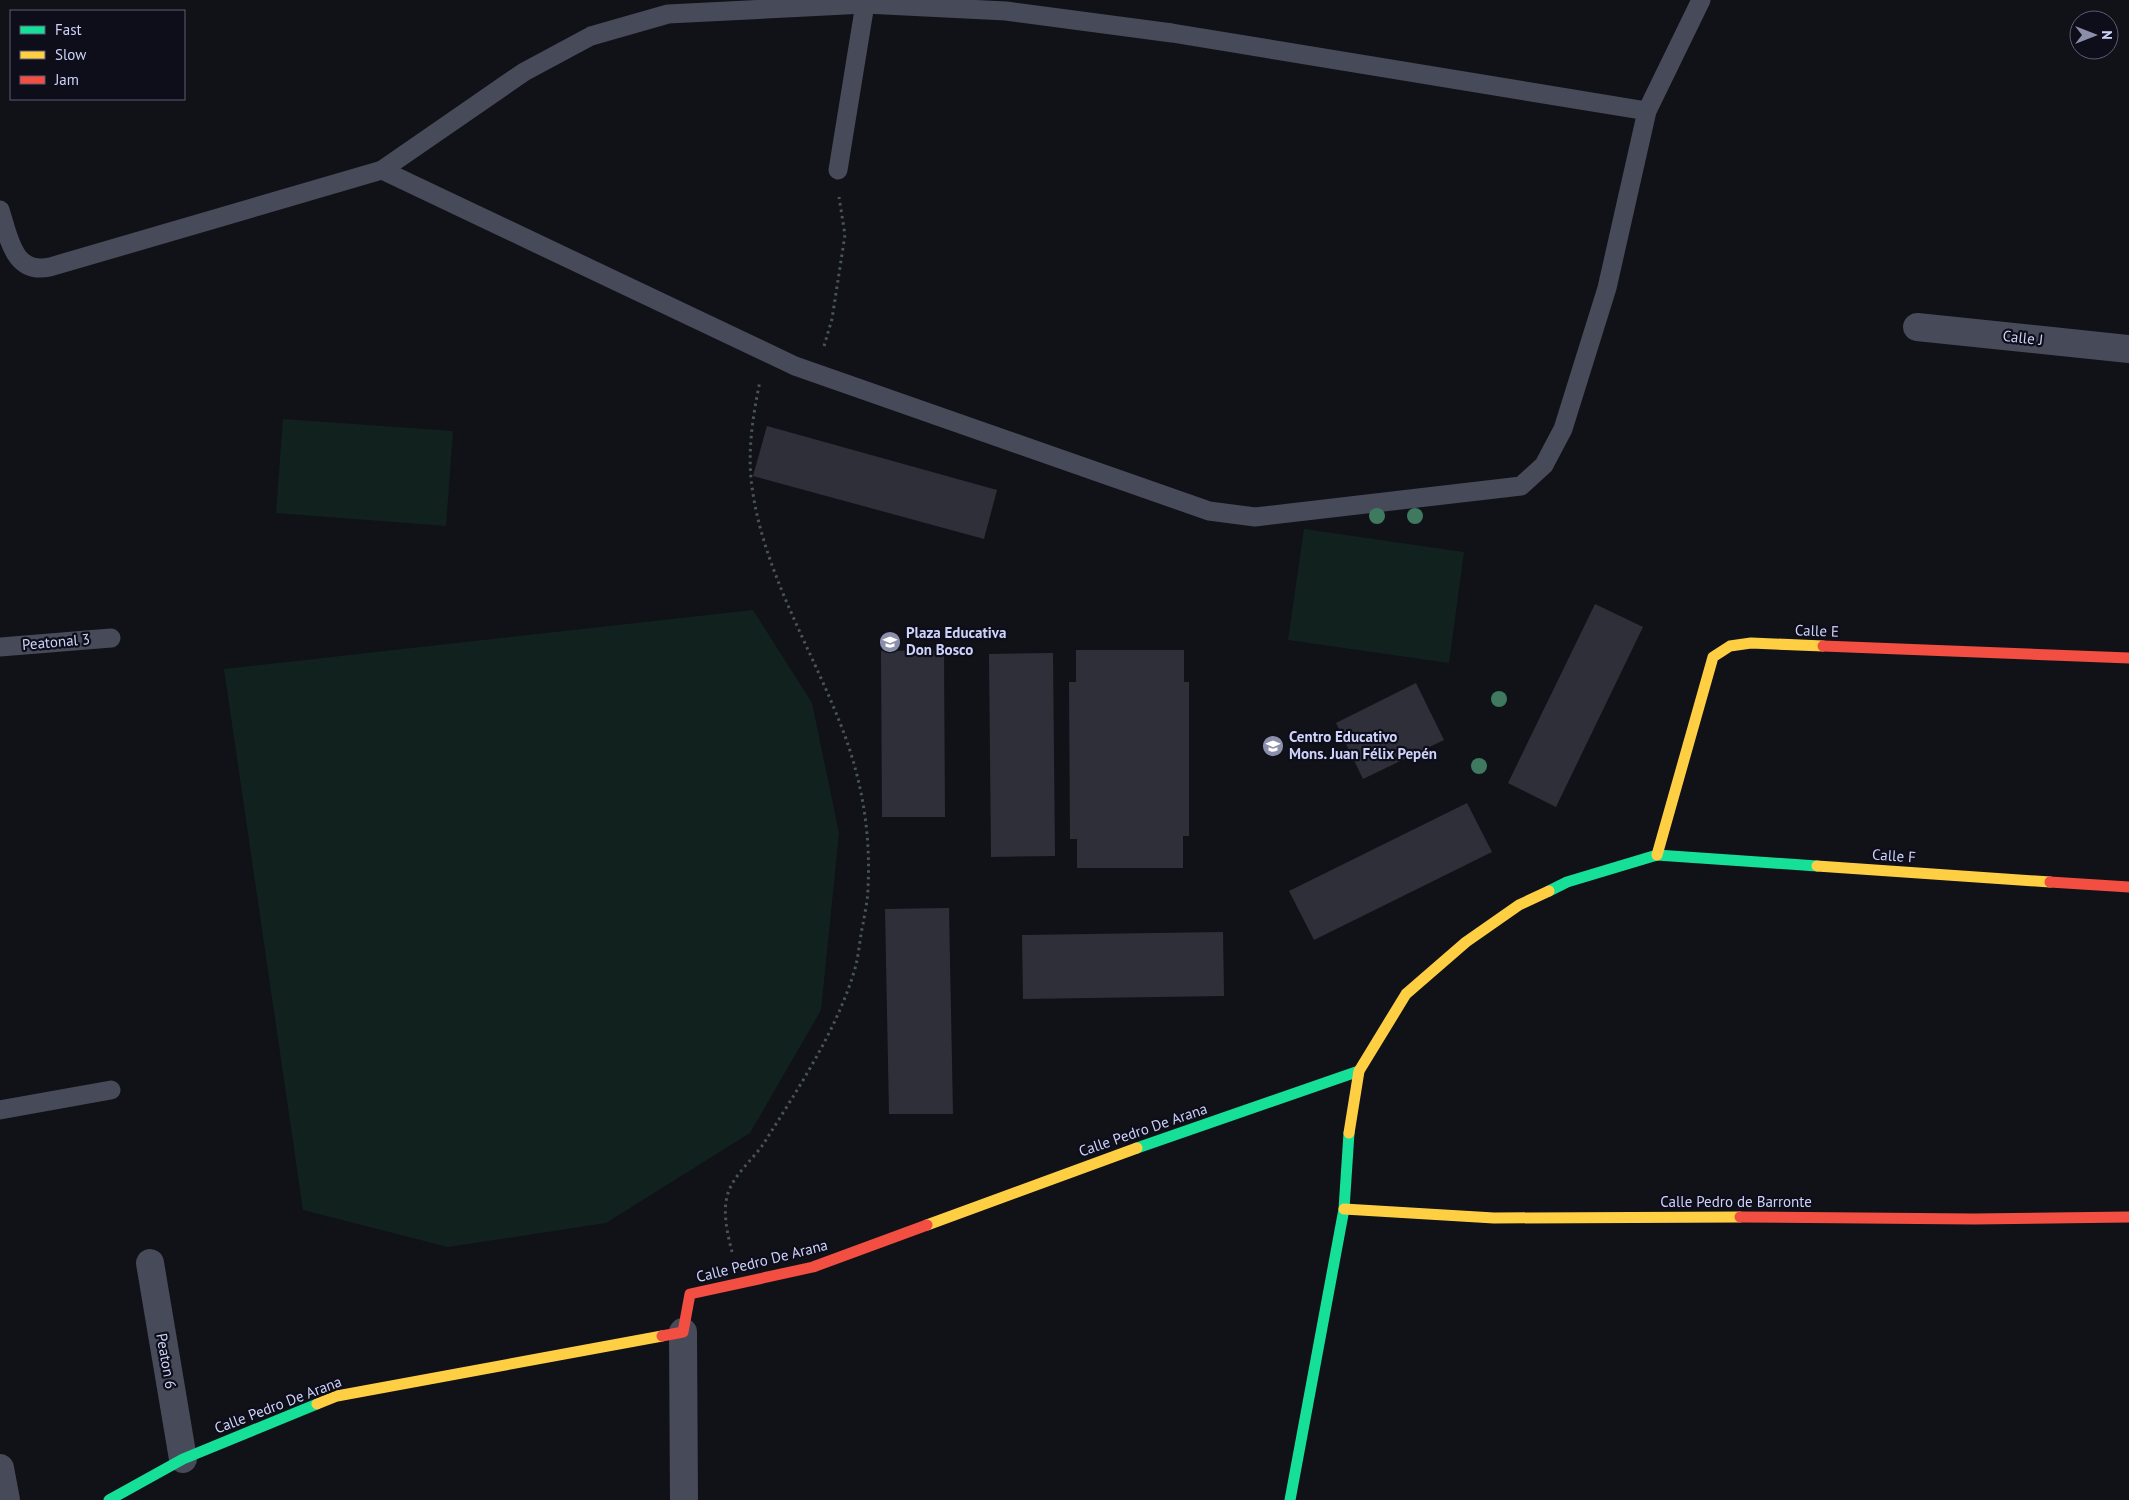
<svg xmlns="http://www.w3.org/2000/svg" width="2129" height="1500" font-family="'PT Sans',sans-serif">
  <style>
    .green { fill: #11221e }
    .building { fill: #2f2f3a }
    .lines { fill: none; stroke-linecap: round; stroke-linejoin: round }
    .path { stroke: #47555a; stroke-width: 3; stroke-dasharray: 2.5 4; stroke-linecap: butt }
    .lane { stroke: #474a58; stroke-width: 19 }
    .street { stroke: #474a58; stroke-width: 28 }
    .fast { stroke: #16e098; stroke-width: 11 }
    .slow { stroke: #ffcf43; stroke-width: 11 }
    .jam { stroke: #f24e42; stroke-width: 11 }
    .tree { fill: #3f7a60 }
    .labels { text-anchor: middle; stroke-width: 4.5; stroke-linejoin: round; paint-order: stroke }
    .street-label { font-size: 15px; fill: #ced3f9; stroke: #0e0e1b }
    .poi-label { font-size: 15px; font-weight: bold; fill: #ced3f9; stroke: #0e0e1b; text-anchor: start }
  </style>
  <rect width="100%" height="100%" fill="#111118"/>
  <g class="green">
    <path d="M283,419L453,431L446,526L276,513Z"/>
    <path d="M1304,529L1464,552L1449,663L1288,640Z"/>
    <path d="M753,610L812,703L839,833L821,1010L750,1133L606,1223L448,1247L303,1210L224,669Z"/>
  </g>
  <g class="building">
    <path d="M767,426L997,490L984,539L753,476Z"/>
    <path d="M1595,604L1643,627L1556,807L1508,783Z"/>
    <path d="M944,650L945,817H882L881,651Z"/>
    <path d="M1076,650H1184V682H1189V836H1183V868H1077V839H1070L1069,682H1076Z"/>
    <path d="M1053,653L1055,856L991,857L989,654Z"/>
    <path d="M1416,683L1444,740L1363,779L1336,723Z"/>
    <path d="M1467,803L1492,852L1314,940L1289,891Z"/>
    <path d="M949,908L953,1114H889L885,909Z"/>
    <path d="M1223,932L1224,996L1023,999L1022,935Z"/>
  </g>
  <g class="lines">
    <g class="path">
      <path d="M824,346L832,319L845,235L839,197"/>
      <path d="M732,1252C727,1232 721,1207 730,1188C738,1171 754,1158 764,1143C798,1089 839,1027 856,965C859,952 860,937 863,924C865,912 868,899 868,887C871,831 861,775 840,723C810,646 763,570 752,487C747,452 753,415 760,381"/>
    </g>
    <g class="lane">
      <path d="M382,170L795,366L1209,511L1255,517L1521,486L1544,465L1563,429L1607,288L1647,111L1701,0"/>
      <path d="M838,170L865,4"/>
      <path d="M0,210C9,237 13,275 50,267L382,170L524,72L591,36L668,14L865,4L1006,11L1172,33L1647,111"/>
      <path d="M0,647L111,638"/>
      <path d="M0,1110L111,1090"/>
    </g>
    <g class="street">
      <path d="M1917,327L2129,349"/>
      <path d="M150,1263L183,1459"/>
      <path d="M683,1332L684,1500"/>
      <path d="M0,1468L6,1500"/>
    </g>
    <g class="fast">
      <path d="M1549,891L1567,882L1657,855L1817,866"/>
      <path d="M1137,1148L1359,1071"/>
      <path d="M109,1500L183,1459L317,1404"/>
      <path d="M1290,1500L1344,1209L1349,1133"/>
    </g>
    <g class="slow">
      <path d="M1657,855L1713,657L1730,646L1751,643L1823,646"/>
      <path d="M1817,866L2050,882"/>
      <path d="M1349,1133L1359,1071L1406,994L1466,942L1519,905L1549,891"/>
      <path d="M1344,1209L1494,1218L1740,1217"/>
      <path d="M927,1225L1137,1148"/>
      <path d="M317,1404L337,1396L662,1336"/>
    </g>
    <g class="jam">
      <path d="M1823,646L2129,658"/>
      <path d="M2050,882L2129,887"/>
      <path d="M1740,1217L1974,1219L2129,1217"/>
      <path d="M662,1336L683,1332L690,1294L813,1267L927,1225"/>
    </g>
  </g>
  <g class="tree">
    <circle cx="1377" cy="516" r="8"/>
    <circle cx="1415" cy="516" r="8"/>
    <circle cx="1499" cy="699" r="8"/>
    <circle cx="1479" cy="766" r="8"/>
  </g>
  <defs>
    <g id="school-disc" transform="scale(1.125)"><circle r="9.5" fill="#8c8faa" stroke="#0e0e1b"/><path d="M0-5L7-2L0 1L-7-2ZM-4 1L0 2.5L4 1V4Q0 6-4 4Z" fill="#fff"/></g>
  </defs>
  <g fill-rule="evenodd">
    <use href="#school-disc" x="890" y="642"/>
    <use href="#school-disc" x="1273" y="746"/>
  </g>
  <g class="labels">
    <g class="street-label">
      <text transform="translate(2023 338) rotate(6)" y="5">Calle J</text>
      <text transform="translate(1817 631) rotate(2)" y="5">Calle E</text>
      <text transform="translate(56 642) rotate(-5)" y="5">Peatonal 3</text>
      <text transform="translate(1894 856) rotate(4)" y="5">Calle F</text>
      <text transform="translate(1143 1130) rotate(-19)" y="5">Calle Pedro De Arana</text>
      <text x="1736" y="1207">Calle Pedro de Barronte</text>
      <text transform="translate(762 1261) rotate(-14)" y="5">Calle Pedro De Arana</text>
      <text transform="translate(166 1361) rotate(80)" y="5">Peaton 6</text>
      <text transform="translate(278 1405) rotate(-21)" y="5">Calle Pedro De Arana</text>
    </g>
    <g class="poi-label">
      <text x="906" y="638">Plaza Educativa<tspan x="906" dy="17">Don Bosco</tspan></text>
      <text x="1289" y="742">Centro Educativo<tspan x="1289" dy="17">Mons. Juan Félix Pepén</tspan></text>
    </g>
  </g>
  <rect x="10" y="10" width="175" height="90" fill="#0e0e1b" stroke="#5b5d74"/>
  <rect x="20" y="26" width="25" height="8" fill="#16e098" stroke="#5b5d74"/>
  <text x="55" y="35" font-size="15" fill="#ced3f9">Fast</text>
  <rect x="20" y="51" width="25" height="8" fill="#ffcf43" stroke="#5b5d74"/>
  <text x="55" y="60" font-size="15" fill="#ced3f9">Slow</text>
  <rect x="20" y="76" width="25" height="8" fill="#f24e42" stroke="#5b5d74"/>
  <text x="55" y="85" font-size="15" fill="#ced3f9">Jam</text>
  <g transform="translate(2094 35) rotate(90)"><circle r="24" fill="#0e0e1b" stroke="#5b5d74"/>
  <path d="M0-4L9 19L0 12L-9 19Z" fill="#8c8faa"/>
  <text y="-8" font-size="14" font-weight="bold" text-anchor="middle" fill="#ced3f9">N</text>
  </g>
</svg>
